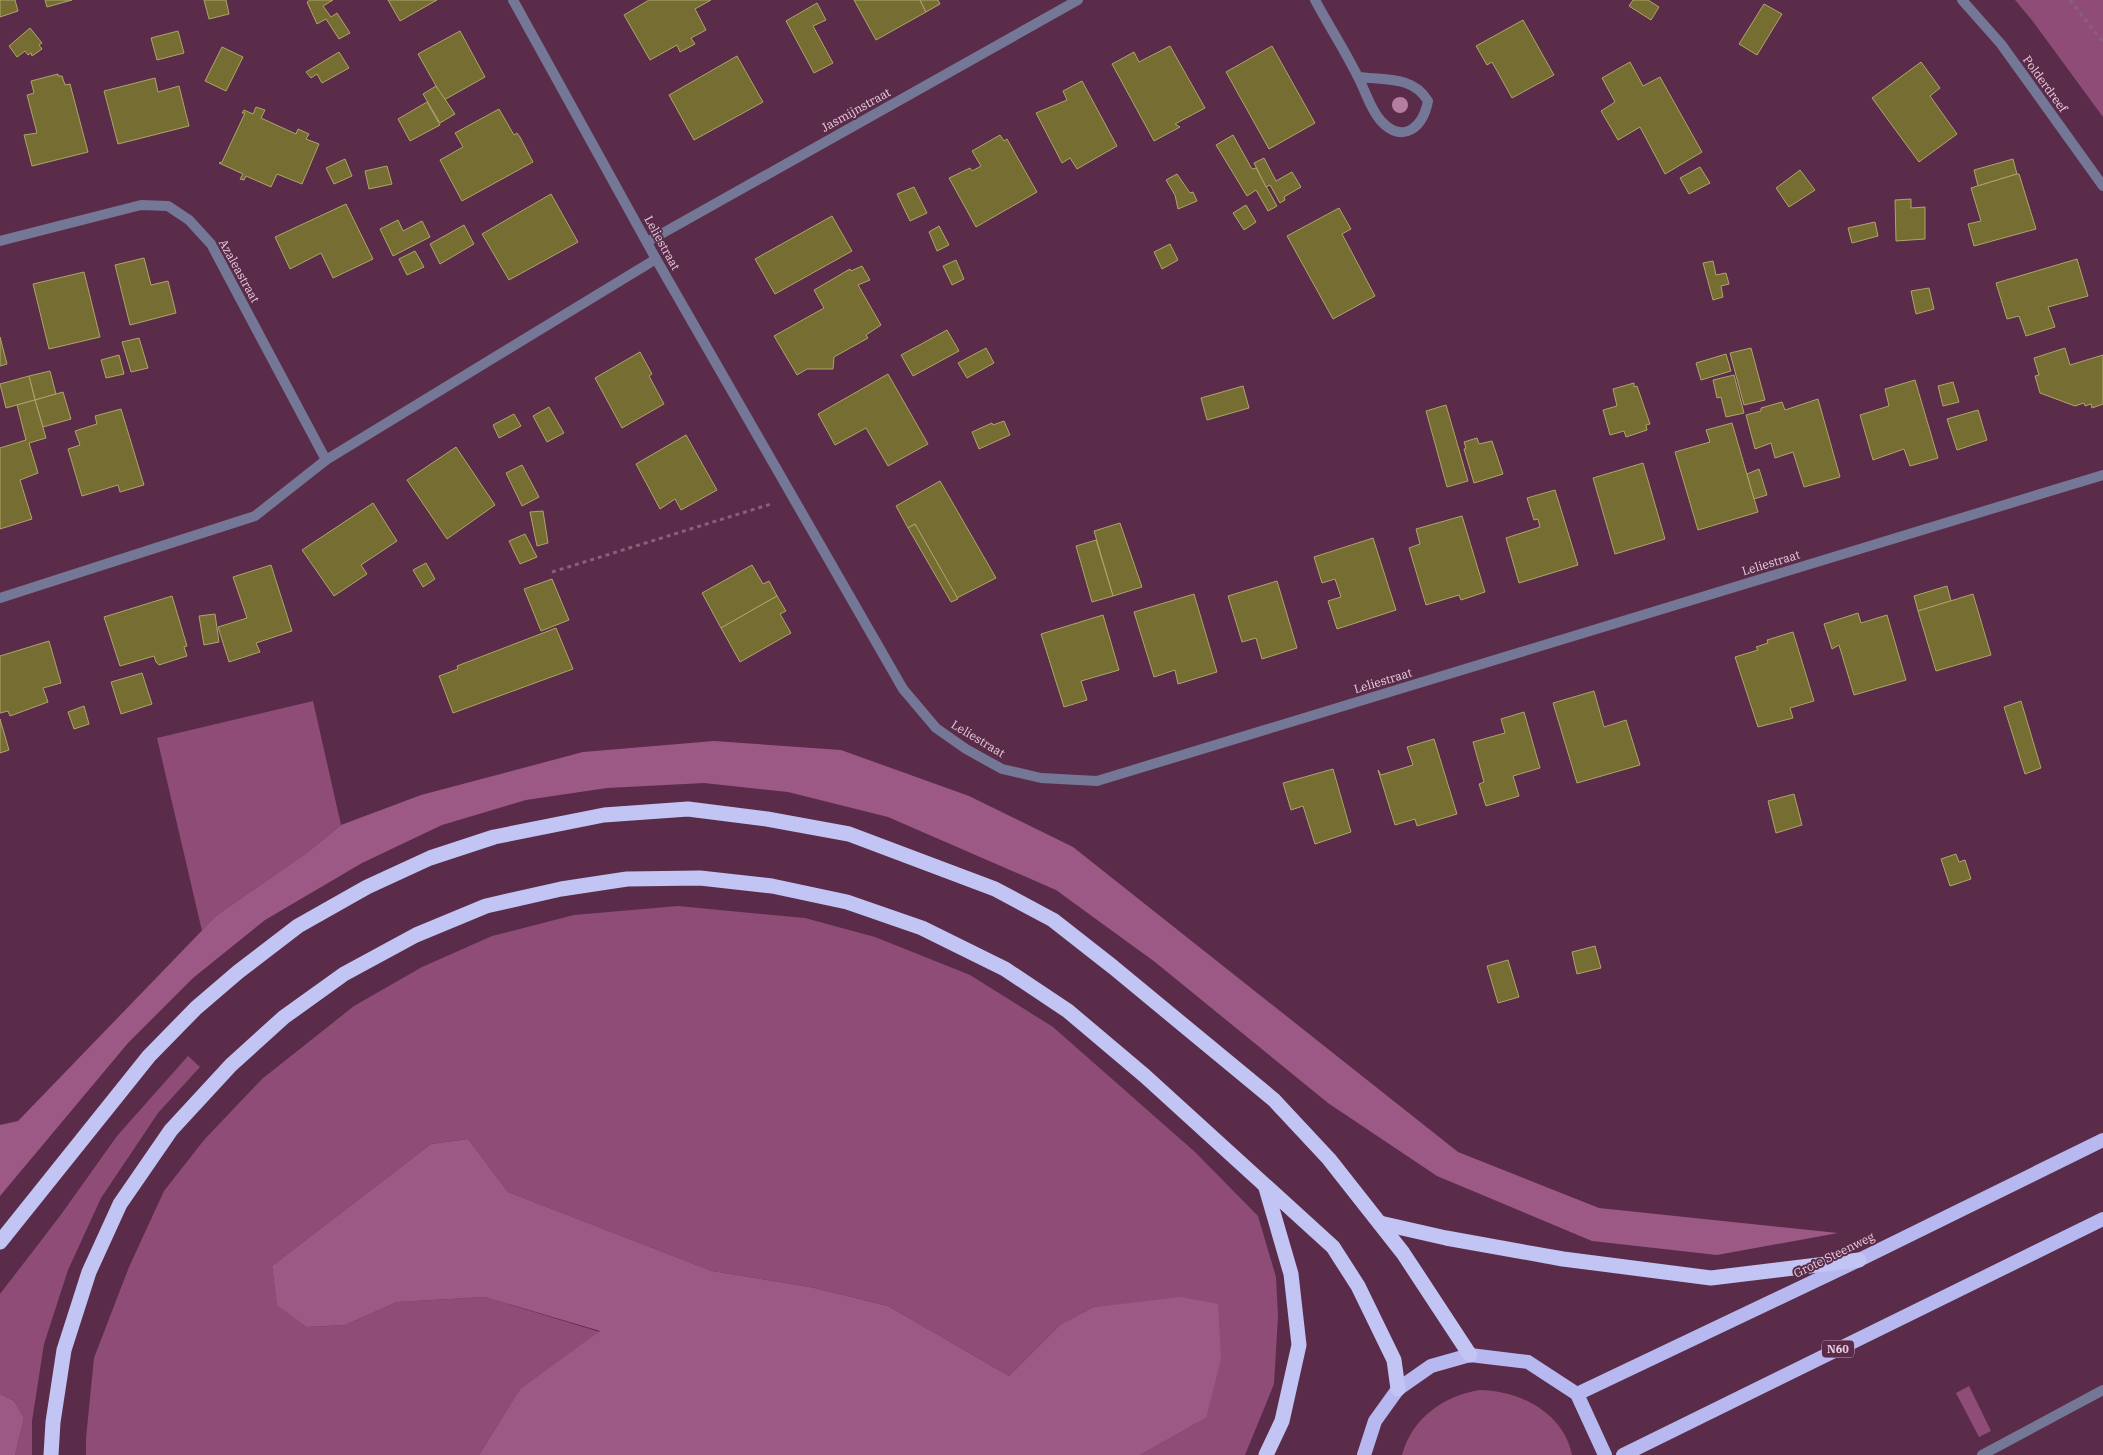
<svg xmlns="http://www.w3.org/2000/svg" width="2103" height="1455" font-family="'IBM Plex Serif',serif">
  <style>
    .green { fill: #8e4c77 }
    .forest { fill: #9d5985 }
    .building { fill: #756d32; stroke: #ada569 }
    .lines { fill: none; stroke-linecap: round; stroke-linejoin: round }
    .path { stroke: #89607a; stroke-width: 3; stroke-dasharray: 4 4; stroke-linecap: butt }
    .service { stroke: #757796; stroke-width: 10 }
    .minor { stroke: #757796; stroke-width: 10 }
    .tertiary { stroke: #757796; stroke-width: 10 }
    .trunk { stroke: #b6b8ef; stroke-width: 14 }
    .motorway { stroke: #c2c5f3; stroke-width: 15 }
    .tree { fill: #b37e9f }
    .labels { text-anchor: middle; stroke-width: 4; stroke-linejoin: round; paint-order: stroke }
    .shield { fill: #5a2c4a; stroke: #be9cb1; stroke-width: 1 }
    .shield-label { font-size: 11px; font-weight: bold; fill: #e9ccdd }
    .street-label { font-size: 12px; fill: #e9ccdd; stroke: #5a2c4a }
  </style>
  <rect width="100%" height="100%" fill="#5a2c4a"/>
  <g class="green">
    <path d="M2015,0H2103V117L2031,19Z"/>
    <path d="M313,701L341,825L308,852L217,915L202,931L157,738Z"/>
    <path d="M678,906L805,918L875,937L970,975L1053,1027L1195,1152L1258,1216L1276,1277L1278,1316L1274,1384L1245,1455H1140L1206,1418L1133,1303L1094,1307L1061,1324L1009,1376L888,1306L810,1287L712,1271L508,1192L468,1139L431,1144L272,1266L277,1304L308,1327L345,1325L397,1302L485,1297L600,1332L520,1389L479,1455H86V1438L94,1358L129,1267L164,1191L204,1140L262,1079L354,1006L422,967L492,936L574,915Z"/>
    <path d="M188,1056L200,1067L158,1113L101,1198L68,1270L44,1344L32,1421V1455H15L24,1418L14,1401L0,1394V1294L60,1216L117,1136Z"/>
    <path d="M1969,1386L1991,1431L1979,1437L1956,1393Z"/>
    <path d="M1480,1390C1520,1391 1563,1412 1572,1455H1402C1412,1418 1443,1396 1480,1390Z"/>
  </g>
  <g class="forest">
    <path d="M714,741L841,750L969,796L1073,847L1458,1152L1599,1208L1838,1233L1717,1255L1592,1241L1437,1176L1328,1103L1155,962L1056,890L888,817L788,792L704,783L607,788L526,800L442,825L362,863L265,920L193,978L128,1043L0,1196V1125L18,1121L217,915L308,852L341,825L421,795L583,752Z"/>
    <path d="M468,1139L508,1192L712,1271L810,1287L888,1306L1009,1376L1061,1324L1094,1307L1180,1297L1218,1304L1221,1359L1206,1418L1140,1455H479L520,1389L600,1331L485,1297L397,1302L345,1325L307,1327L277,1305L272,1266L431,1144Z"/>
    <path d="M0,1394L14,1401L24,1418L15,1455H0Z"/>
  </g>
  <g class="building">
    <path d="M0,0H15L18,11L0,17Z"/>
    <path d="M45,0H72L47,7Z"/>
    <path d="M204,0H226L229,14L209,19Z"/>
    <path d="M310,0H333L323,6L331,17L337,13L350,33L339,39L326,19L317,24L307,2Z"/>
    <path d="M388,0H437L400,21Z"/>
    <path d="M649,0H711L695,9L706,30L691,38L695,44L680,52L677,45L650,60L624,15Z"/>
    <path d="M854,0H920L926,12L876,40Z"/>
    <path d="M920,0H938L940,4L926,12Z"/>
    <path d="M1633,0H1648L1659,7L1651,20L1629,6Z"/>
    <path d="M817,3L826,20L813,26L833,63L814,73L786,21Z"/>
    <path d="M1764,4L1782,14L1757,55L1739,44Z"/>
    <path d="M1523,20L1554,75L1512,98L1492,62L1487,65L1476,46Z"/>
    <path d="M30,28L42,43L39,45L42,49L32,56L31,53L28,55L25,51L17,57L9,46Z"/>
    <path d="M178,31L184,53L157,60L151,38Z"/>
    <path d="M460,31L485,77L444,100L418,54Z"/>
    <path d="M1170,46L1205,108L1175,124L1180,127L1154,141L1112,64L1134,52L1139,62Z"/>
    <path d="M1272,46L1315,123L1269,149L1226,72Z"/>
    <path d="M222,47L243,57L226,91L205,81Z"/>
    <path d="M339,52L349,68L322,83L317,74L311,78L306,72Z"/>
    <path d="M737,56L763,102L694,140L669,95Z"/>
    <path d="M1630,62L1643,86L1660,77L1702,152L1665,174L1640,127L1618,140L1601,111L1615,102L1602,78Z"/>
    <path d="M1921,62L1940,88L1930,96L1957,134L1919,162L1872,98Z"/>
    <path d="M58,74V76H62L65,85L70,84L88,152L32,166L24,135L37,133L27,95L34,93L31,81Z"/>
    <path d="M155,78L158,92L179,86L189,126L118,144L104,91Z"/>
    <path d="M1082,81L1117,146L1077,169L1070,158L1062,163L1036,113L1067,100L1063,91Z"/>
    <path d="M436,86L455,114L440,123L423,94Z"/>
    <path d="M427,102L440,125L410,141L398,119Z"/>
    <path d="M256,107L265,110L261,118L296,134L298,129L309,134L306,139L319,144L302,184L277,174L271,187L246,176L244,180L240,179L243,174L219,163L222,162L245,113H242L244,110L253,114Z"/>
    <path d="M499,109L514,135L517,133L520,137L533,162L462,201L440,160L463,147L455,133Z"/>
    <path d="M1000,135L1004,141L1007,139L1037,192L976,227L949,178L970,168L972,171L981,166L972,151Z"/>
    <path d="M1233,135L1252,169L1256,168L1277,206L1268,211L1256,190L1247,196L1216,145Z"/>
    <path d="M1264,158L1276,181L1292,172L1301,187L1284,197L1285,200L1280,203L1270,185L1266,187L1254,163Z"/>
    <path d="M345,159L352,176L334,184L326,168Z"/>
    <path d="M2013,159L2017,174L1978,186L1974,170Z"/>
    <path d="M387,166L392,184L369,189L365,171Z"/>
    <path d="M1700,167L1710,183L1689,194L1680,178Z"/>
    <path d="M1800,170L1815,190L1789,207L1776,188Z"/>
    <path d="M1177,174L1190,193L1193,192L1197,201L1178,209L1175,195L1166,180Z"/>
    <path d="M2017,174H2019L2036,229L1974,246L1968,224L1981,221L1971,188Z"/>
    <path d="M914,187L927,213L910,221L897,194Z"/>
    <path d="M551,194L578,242L509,280L482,234Z"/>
    <path d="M1911,199V208L1925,207V239L1896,241L1895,200Z"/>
    <path d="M346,204L373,259L333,278L321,253L290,269L275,237Z"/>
    <path d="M1246,205L1256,222L1244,230L1233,213Z"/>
    <path d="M1339,208L1351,229L1342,234L1375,296L1333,319L1287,236Z"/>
    <path d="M832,216L852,251L775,294L755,259Z"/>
    <path d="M398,220L403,231L422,221L430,237L393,256L380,229Z"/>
    <path d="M1875,222L1878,236L1852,243L1848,228Z"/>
    <path d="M464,225L474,244L440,264L430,244Z"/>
    <path d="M939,226L949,245L937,251L929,232Z"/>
    <path d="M1170,244L1178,260L1162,269L1154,252Z"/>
    <path d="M415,251L424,267L407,275L399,259Z"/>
    <path d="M144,258L151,285L168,281L176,313L130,325L115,265Z"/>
    <path d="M2077,259L2088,296L2048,307L2055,327L2026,336L2019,316L2007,319L1996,283Z"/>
    <path d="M956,260L964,279L952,285L943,266Z"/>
    <path d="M1713,261L1716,275L1726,273L1729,284L1721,286L1723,297L1713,300L1703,263Z"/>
    <path d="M862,266L870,280L858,285L881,325L866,335L868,338L834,357L833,369H807L797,375L774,336L824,308L814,290L850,269L851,271Z"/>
    <path d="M84,272L100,337L49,349L33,284Z"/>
    <path d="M1929,288L1934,309L1916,314L1911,291Z"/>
    <path d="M947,330L959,351L913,376L901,355Z"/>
    <path d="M0,337L7,364L0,366Z"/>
    <path d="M139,338L148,368L131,372L122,342Z"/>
    <path d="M986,348L994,363L967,378L958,363Z"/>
    <path d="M1751,348L1765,400L1744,405L1730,353Z"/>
    <path d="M2065,348L2070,365L2103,355V404L2092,408L2091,404L2085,406L2084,403L2075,406L2040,393L2035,376L2039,375L2034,358Z"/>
    <path d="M640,352L652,374L649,376L664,404L622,428L595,378Z"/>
    <path d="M1726,354L1731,371L1701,380L1696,363Z"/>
    <path d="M119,355L124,374L106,378L101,360Z"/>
    <path d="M50,371L56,394L35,400L29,376Z"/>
    <path d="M888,374L928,444L888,466L866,428L835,445L818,414Z"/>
    <path d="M1734,375L1744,413L1726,417L1721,397L1717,398L1713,380Z"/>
    <path d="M29,376L35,400L6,408L0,384Z"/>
    <path d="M1915,380L1938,458L1910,466L1904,449L1873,460L1860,415L1889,406L1885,389Z"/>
    <path d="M1953,382L1959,402L1943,406L1938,386Z"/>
    <path d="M1634,383V387L1637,386L1650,424L1646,425L1647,430L1626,437L1624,431L1610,435L1603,410L1617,406L1613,389Z"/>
    <path d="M1243,386L1249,408L1207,420L1201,398Z"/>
    <path d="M63,392L71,419L43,427L35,400Z"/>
    <path d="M1818,399L1840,477L1804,487L1793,452L1775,458L1771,443L1755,449L1746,415L1761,411V408L1782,402L1785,410Z"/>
    <path d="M35,400L46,438L29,443L38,473L20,480L32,519L0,529V448L26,440L17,405Z"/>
    <path d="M1446,405L1468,481L1447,487L1426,411Z"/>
    <path d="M549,407L564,433L547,442L533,416Z"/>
    <path d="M121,409L144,485L120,492L118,485L82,496L68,449L80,445L75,431L97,424L95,416Z"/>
    <path d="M1978,410L1987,440L1957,450L1947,419Z"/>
    <path d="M514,414L521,426L499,438L493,425Z"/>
    <path d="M1004,421L1010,435L979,449L972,432L992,423L993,425Z"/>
    <path d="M1732,423L1758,512L1698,530L1675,452L1710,442L1706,430Z"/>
    <path d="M686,435L717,490L681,510L675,499L660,509L636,464Z"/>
    <path d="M1477,438L1479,444L1492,441L1503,474L1474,483L1464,449L1466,448L1464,442Z"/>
    <path d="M456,447L495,505L447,539L407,480Z"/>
    <path d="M1643,463L1665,539L1615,554L1593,478Z"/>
    <path d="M522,465L539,497L522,506L506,473Z"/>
    <path d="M1759,469L1767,495L1754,499L1747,474Z"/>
    <path d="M940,481L996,578L957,598L915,524L908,528L896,506Z"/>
    <path d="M1555,490L1578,565L1519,583L1506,538L1540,527L1538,519L1534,520L1527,498Z"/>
    <path d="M373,503L397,541L361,565L367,574L334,596L302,550Z"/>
    <path d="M543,511L548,543L537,546L530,512Z"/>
    <path d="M1462,516L1485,592L1461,600L1459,595L1426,605L1409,548L1420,544L1416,529Z"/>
    <path d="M1120,523L1142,587L1113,596L1094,531Z"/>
    <path d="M915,524L958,599L951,602L908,528Z"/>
    <path d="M525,534L537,557L520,564L509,541Z"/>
    <path d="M1373,538L1396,610L1337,629L1328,601L1341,597L1335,579L1322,583L1314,557Z"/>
    <path d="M1096,540L1113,596L1092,602L1076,546Z"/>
    <path d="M426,563L435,579L423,587L413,570Z"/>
    <path d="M271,565L292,631L256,643L260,652L229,662L218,627L247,618L233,577Z"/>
    <path d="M752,565L763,584L769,581L777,596L721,628L702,593Z"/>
    <path d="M552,579L569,620L541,631L524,589Z"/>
    <path d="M1277,581L1297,648L1262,659L1256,638L1242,642L1228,596Z"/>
    <path d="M1947,586L1951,601L1918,611L1914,596Z"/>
    <path d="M1194,594L1217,672L1178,684L1175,670L1154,677L1134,612Z"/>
    <path d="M1973,594L1991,655L1936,671L1918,611Z"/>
    <path d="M172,596L187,646L184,647L187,656L159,665L156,662L154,656L120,666L104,617Z"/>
    <path d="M777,596L786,611L780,614L791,633L740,662L721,628Z"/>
    <path d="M1858,613L1861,623L1887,615L1906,680L1854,695L1839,645L1832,649L1824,624Z"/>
    <path d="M215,614L219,642L204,645L199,616Z"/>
    <path d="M1103,615L1119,670L1081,681L1087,700L1064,707L1041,634Z"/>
    <path d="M556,628L573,669L453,713L439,676L458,669L457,666Z"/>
    <path d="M1793,632L1814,701L1790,708L1793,718L1758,727L1735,657L1758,650L1756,647L1768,643L1767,640Z"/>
    <path d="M49,641L61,683L43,688L48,702L10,716L8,711L0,713V656Z"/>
    <path d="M142,673L152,704L121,714L111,682Z"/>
    <path d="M1594,691L1604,727L1626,720L1640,765L1577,783L1553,703Z"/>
    <path d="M2021,701L2041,768L2025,774L2004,707Z"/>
    <path d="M84,706L89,724L74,729L68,712Z"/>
    <path d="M1524,712L1540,768L1513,776L1519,796L1486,806L1479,784L1484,782L1473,742L1505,733L1501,719Z"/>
    <path d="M0,719L9,750L0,753Z"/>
    <path d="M1434,739L1457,814L1417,826L1415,819L1395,825L1378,770L1381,775L1413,765L1407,747Z"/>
    <path d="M1333,769L1351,832L1315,844L1303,806L1291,810L1283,783Z"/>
    <path d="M1794,794L1802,825L1776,833L1768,801Z"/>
    <path d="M1956,854L1959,862L1965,860L1971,879L1950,886L1941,859Z"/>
    <path d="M1595,946L1601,968L1577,974L1572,952Z"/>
    <path d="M1508,960L1519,997L1498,1003L1487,966Z"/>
  </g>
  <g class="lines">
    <g class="path">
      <path d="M2070,0L2103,42"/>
      <path d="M552,572L771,504"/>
    </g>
    <path class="service" d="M1982,1455L2103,1390"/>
    <g class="minor">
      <path d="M513,0L656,259L903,689L936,728L966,749L1002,769L1041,778L1097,781L2103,475"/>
      <path d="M1315,0C1329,26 1345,51 1358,77C1366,92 1370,109 1381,121C1403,145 1423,127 1428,101C1413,76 1385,80 1358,77"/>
      <path d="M0,241L141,205L168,206L189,220L211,244L326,460"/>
      <path d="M647,242L1078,0"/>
      <path d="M0,598L255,516L326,460L656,259"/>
    </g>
    <path class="tertiary" d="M1962,0L2001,44L2103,186"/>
    <g class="trunk">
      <path d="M1577,1394L1859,1260L2103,1140"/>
      <path d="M1364,1455L1375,1421L1398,1389L1431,1366L1470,1355L1528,1362L1577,1394L1605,1455"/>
      <path d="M1623,1455L2103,1219"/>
    </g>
    <g class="motorway">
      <path d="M1380,1223L1446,1238L1563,1259L1711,1278L1859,1260"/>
      <path d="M0,1242L149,1056L196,1008L238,972L298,926L367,887L430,858L494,837L604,815L688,809L767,819L849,834L995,889L1053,920L1113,967L1274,1100L1329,1159L1403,1253L1470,1355"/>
      <path d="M51,1455L53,1422L64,1350L89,1272L120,1204L171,1130L231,1065L284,1017L344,974L416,935L486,906L561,889L627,879L700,878L772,886L847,902L922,928L1005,969L1068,1011L1145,1076L1333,1247L1358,1286L1394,1360L1398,1389"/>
      <path d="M1266,1455L1282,1421L1299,1345L1291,1274L1266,1188"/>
    </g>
  </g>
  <circle class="tree" cx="1400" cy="105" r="8"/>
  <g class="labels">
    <rect class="shield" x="1822" y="1340.5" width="32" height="17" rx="4"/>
    <g class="shield-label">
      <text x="1838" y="1353">N60</text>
    </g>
    <g class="street-label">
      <text transform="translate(2045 84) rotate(54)" y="4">Polderdreef</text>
      <text transform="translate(856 110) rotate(-29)" y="4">Jasmijnstraat</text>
      <text transform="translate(662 243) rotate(61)" y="4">Leliestraat</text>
      <text transform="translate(239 271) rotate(61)" y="4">Azaleastraat</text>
      <text transform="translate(1771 563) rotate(-17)" y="4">Leliestraat</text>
      <text transform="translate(1383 681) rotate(-17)" y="4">Leliestraat</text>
      <text transform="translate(978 739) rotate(31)" y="4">Leliestraat</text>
      <text transform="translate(1834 1255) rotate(-26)" y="4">Grote Steenweg</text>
    </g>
  </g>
</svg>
